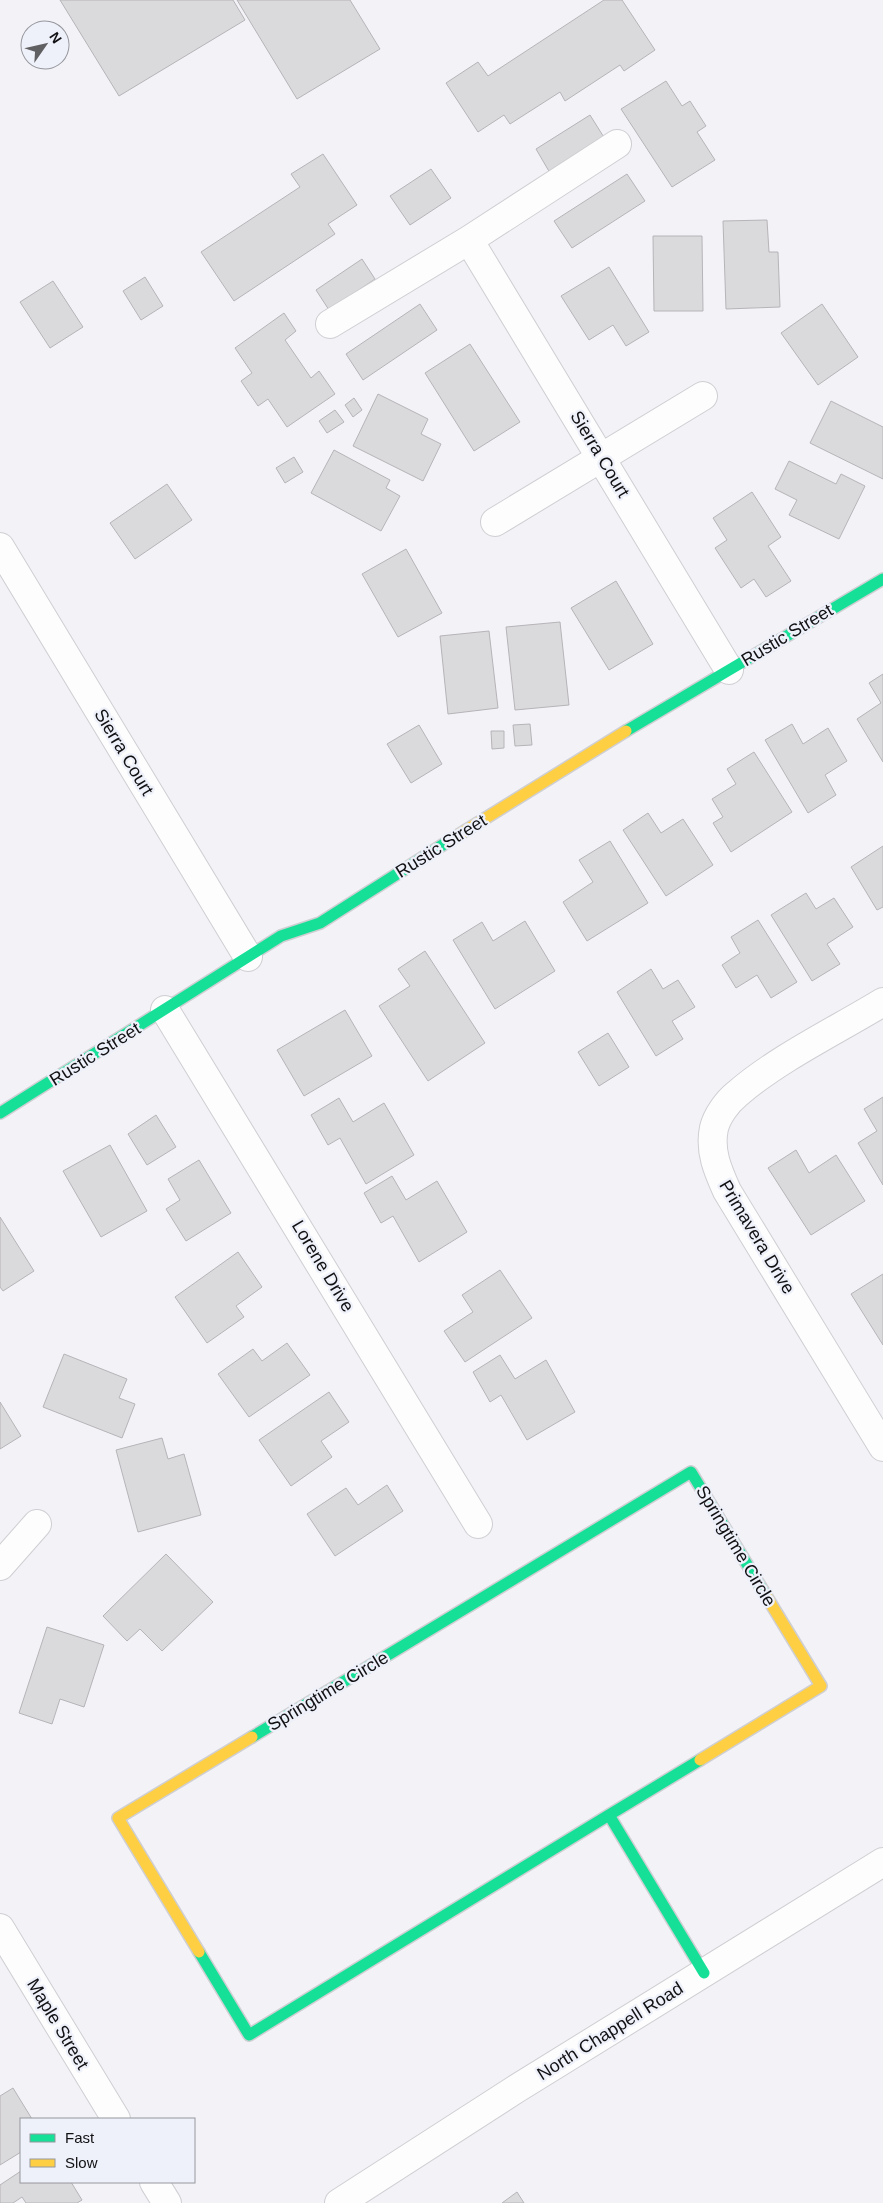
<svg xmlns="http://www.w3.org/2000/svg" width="883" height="2203" viewBox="0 0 883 2203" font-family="Arial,sans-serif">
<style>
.building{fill:#dad9db;stroke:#b7b4b8}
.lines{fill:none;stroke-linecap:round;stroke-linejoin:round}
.street-casing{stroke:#cfcfd3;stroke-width:30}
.fast-casing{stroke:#cfcfd3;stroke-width:14}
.slow-casing{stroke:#cfcfd3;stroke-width:14}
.street{stroke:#fdfdfe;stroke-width:28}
.fast{stroke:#16e098;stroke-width:11}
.slow{stroke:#ffcf43;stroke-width:11}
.labels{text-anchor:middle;stroke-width:4.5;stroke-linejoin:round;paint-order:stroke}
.street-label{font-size:18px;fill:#111114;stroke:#eff1fa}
</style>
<rect width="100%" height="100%" fill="#f2f2f7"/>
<path class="building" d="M60,0H233L245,20L119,96Z
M237,0H350L380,49L297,99Z
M604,0H622L655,50L624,71L620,65L565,101L560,92L510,124L504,115L478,132L446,83L478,62L488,76Z
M666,81L682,106L690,101L706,126L697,132L715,160L672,187L621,109Z
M590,115L605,139L550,173L536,149Z
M323,154L357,205L328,224L335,234L234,301L201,252L300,187L291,174Z
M431,169L451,198L410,225L390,196Z
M627,174L645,201L572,248L554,221Z
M767,220L769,252H778L780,307L726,309L723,221Z
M653,236H702L703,311H654Z
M362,259L375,279L329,310L316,290Z
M609,267L649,332L626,346L613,325L589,340L561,296Z
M145,277L163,306L141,320L123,291Z
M53,281L83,327L50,348L20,302Z
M420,304L437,330L363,380L346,354Z
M822,304L858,357L818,385L781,333Z
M284,313L296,331L285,340L311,378L319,371L335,394L287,427L268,399L258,406L241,381L252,373L235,348Z
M470,344L520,422L474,451L425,373Z
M378,394L428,419L421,434L441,444L423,481L353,446Z
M354,398L362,410L353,417L345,405Z
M831,401L883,427V479L810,443Z
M335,410L344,422L327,433L319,421Z
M334,450L390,480L386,488L400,496L381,531L311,493Z
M294,457L303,472L285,483L276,468Z
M789,461L836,484L841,474L865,486L839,539L789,515L797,500L775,489Z
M167,484L192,520L135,559L110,523Z
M752,492L781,537L768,546L791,581L766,597L754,579L741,588L715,548L727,540L713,518Z
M406,549L442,613L398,637L362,574Z
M616,581L653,644L609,670L571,608Z
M560,622L569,705L515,710L506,627Z
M489,631L498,708L448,714L440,636Z
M883,674V762L857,719L881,703L869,683Z
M530,724L532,745L515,746L513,725Z
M792,724L803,744L828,728L847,761L825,775L836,795L808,813L765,740Z
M419,725L442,764L411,783L387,744Z
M491,731H504V748L492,749Z
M754,752L792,812L731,852L713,823L723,817L712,799L736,784L727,769Z
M648,813L661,833L683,819L713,865L666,896L623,830Z
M610,841L648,903L587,941L563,902L593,882L579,860Z
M883,846V907L877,910L851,867Z
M806,893L816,909L834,898L853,927L827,944L840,964L812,981L771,915Z
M758,920L797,982L771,998L757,975L736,988L722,965L740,953L731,937Z
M525,921L555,971L495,1009L453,940L482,922L493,941Z
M425,951L485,1043L428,1081L379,1006L410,986L398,969Z
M651,969L663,989L678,980L695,1007L672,1021L683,1039L656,1056L617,992Z
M345,1010L372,1056L304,1096L277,1050Z
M608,1033L629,1067L599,1086L578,1052Z
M883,1097V1185L858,1143L877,1131L864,1109Z
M339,1098L353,1122L384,1103L414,1155L366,1184L340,1138L328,1145L311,1115Z
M156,1115L176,1147L147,1165L128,1134Z
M110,1145L147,1211L101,1237L63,1171Z
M796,1150L809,1173L836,1155L865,1201L811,1235L768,1168Z
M199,1160L231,1213L186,1241L166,1209L180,1200L168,1179Z
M392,1176L406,1200L437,1181L467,1232L419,1262L393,1216L381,1223L364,1193Z
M0,1217L34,1271L3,1291L0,1287Z
M238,1252L262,1287L236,1306L244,1317L207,1343L175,1297Z
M500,1270L532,1318L465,1362L444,1331L473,1312L462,1295Z
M883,1274V1345L851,1294Z
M287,1343L310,1375L249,1417L218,1374L253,1349L262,1361Z
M64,1354L127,1379L119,1398L135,1404L122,1438L43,1407Z
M500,1355L515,1379L546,1360L575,1412L527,1440L501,1395L490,1402L473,1372Z
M329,1392L349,1422L321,1441L332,1457L291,1486L259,1440Z
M0,1402L21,1436L0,1449Z
M162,1438L168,1459L184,1454L201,1515L138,1532L116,1450Z
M387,1485L403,1511L335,1556L307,1514L346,1488L358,1505Z
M166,1554L213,1602L162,1651L140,1629L127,1641L103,1616Z
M47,1627L104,1645L84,1707L60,1699L52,1724L19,1713Z
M13,2088L32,2119H21V2152L0,2165V2096Z
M21,2171V2182H71L82,2200L77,2203H26L22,2197L13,2203H0V2185Z
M517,2192L524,2203H502Z"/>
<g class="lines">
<defs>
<path id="street" d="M469,240L729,670
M330,324L469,240L617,144
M495,522L703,396
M0,547L248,957
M883,1002C837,1030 777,1059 737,1094C727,1102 717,1116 714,1128C709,1151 718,1171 727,1191L883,1447
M165,1010L478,1524
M0,1566L37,1524
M0,1928L116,2119
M154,2182L167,2203
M339,2203L516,2089L883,1862"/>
<path id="fast" d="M626,731L883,579
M0,1113L281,936L320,923L452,839
M252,1737L691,1472L765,1594
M700,1760L609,1815L704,1973
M199,1952L249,2035L609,1815"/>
<path id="slow" d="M452,839L626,731
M700,1760L821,1686L765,1594
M199,1952L118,1818L252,1737"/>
</defs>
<use href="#street" class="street-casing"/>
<use href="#fast" class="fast-casing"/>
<use href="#slow" class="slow-casing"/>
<use href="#street" class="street"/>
<use href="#fast" class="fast"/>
<use href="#slow" class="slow"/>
</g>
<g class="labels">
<g class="street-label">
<text transform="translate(600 454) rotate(59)" y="6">Sierra Court</text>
<text transform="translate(787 635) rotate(-31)" y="6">Rustic Street</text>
<text transform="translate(124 752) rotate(59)" y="6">Sierra Court</text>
<text transform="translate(441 846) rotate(-32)" y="6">Rustic Street</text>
<text transform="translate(95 1054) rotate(-32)" y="6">Rustic Street</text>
<text transform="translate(757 1237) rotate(59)" y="6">Primavera Drive</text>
<text transform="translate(323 1266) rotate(59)" y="6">Lorene Drive</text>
<text transform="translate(736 1546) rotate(59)" y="6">Springtime Circle</text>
<text transform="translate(328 1691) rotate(-31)" y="6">Springtime Circle</text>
<text transform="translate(58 2024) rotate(59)" y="6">Maple Street</text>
<text transform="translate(610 2031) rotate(-32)" y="6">North Chappell Road</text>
</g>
</g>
<rect x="20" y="2118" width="175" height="65" fill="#eff1fa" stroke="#96979e"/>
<rect x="30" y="2134" width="25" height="8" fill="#16e098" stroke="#96979e"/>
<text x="65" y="2143" font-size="15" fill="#111114">Fast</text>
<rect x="30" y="2159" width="25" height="8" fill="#ffcf43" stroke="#96979e"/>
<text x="65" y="2168" font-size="15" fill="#111114">Slow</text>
<g transform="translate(45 45) rotate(56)"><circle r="24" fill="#eff1fa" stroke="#96979e"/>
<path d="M0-4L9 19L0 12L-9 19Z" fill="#606063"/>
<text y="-8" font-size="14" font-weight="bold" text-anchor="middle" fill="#111114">N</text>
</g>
</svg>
